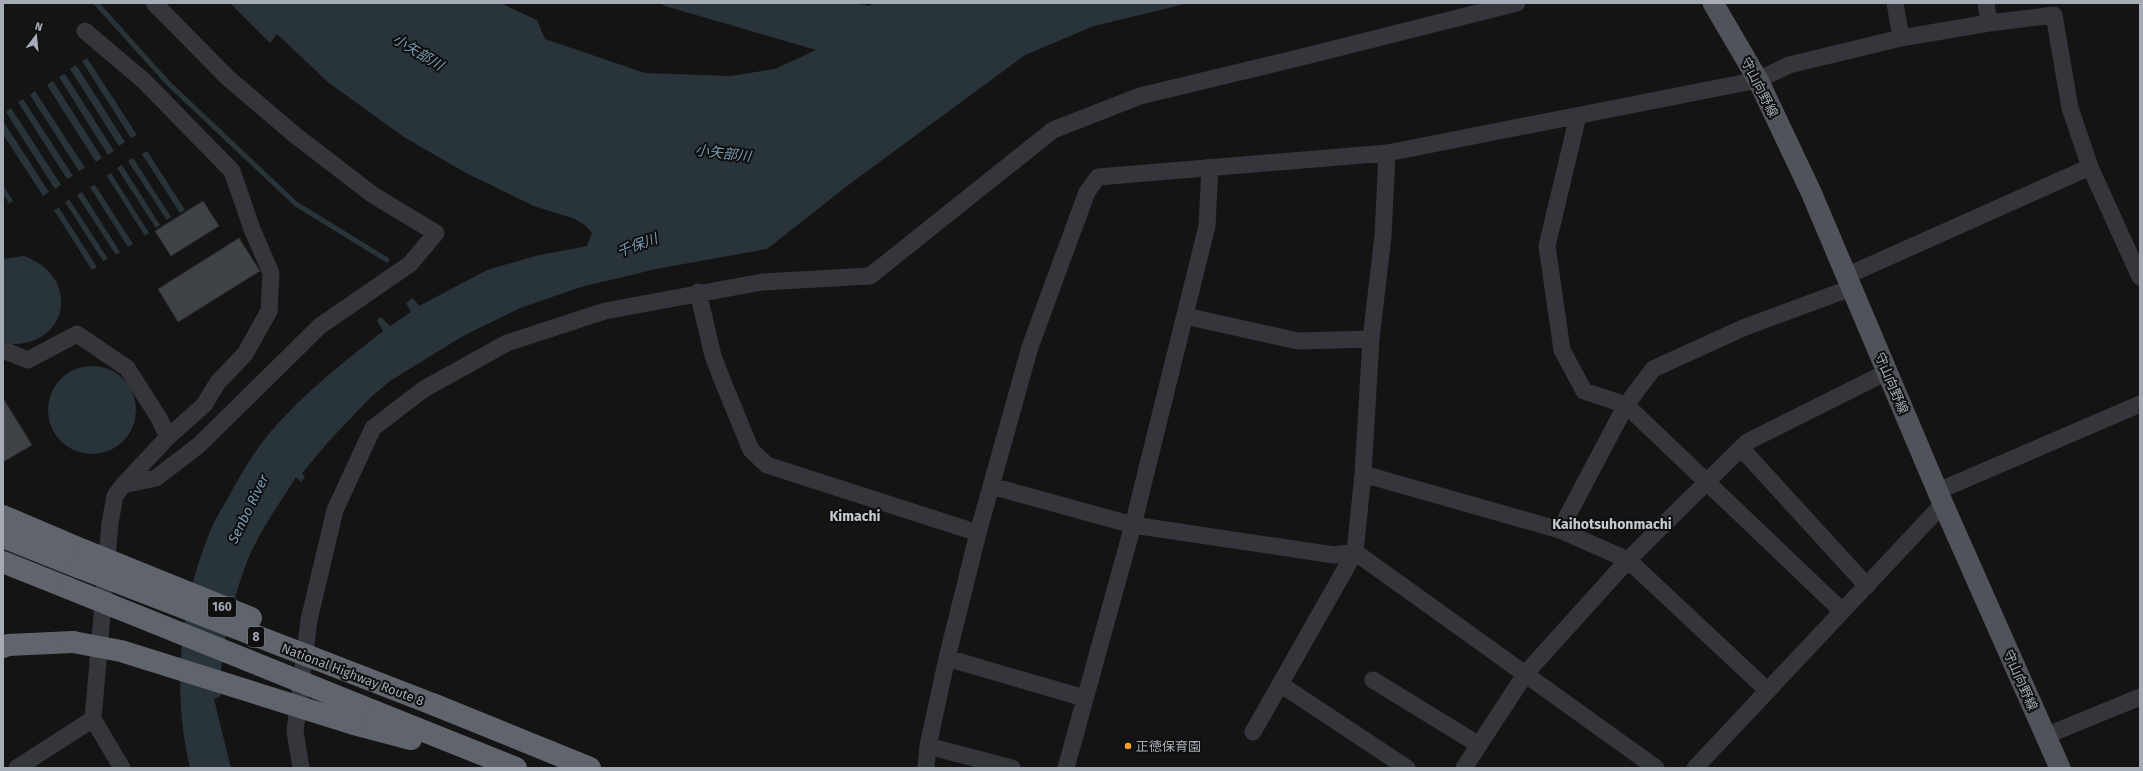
<svg xmlns="http://www.w3.org/2000/svg" width="2143" height="771" viewBox="0 0 2143 771" font-family="'Fira Sans','Noto Sans JP',sans-serif">
<style>
.water{fill:#29343a}
.lines{fill:none;stroke-linecap:round;stroke-linejoin:round}
.stream{stroke:#29343a;stroke-width:5}
.building{fill:#3f4246;stroke:#2d2e32}
.minor{stroke:#34363b;stroke-width:17}
.major{stroke:#50535a;stroke-width:21}
.highway{stroke:#60646c;stroke-width:22}
.highway-bridge{stroke:#60646c;stroke-width:22}
.poi-dot{fill:#faa227;stroke:#0f0f10;stroke-width:1.5}
.labels{text-anchor:middle;stroke-width:4;stroke-linejoin:round;paint-order:stroke}
.shield{fill:#0f0f10;stroke:#787d84;stroke-width:1}
.shield-label{font-size:12px;font-weight:bold;fill:#a5acb6}
.street-label{font-size:13px;fill:#a5acb6;stroke:#0f0f10}
.poi-label{font-size:13px;fill:#a5acb6;stroke:#0f0f10;text-anchor:start}
.water-label{font-size:14px;font-style:italic;fill:#7a9db3;stroke:#0f0f10}
.neighbourhood-label{font-size:14px;font-weight:bold;fill:#c6cad2;stroke:#0f0f10}
</style>
<rect width="100%" height="100%" fill="#141415"/>
<path class="water" d="M230,3H500L537,20L545,39L645,73L730,76L775,69L816,50L665,6L660,3H852L870,6L872,3H1189L1094,26L1025,55L847,186L767,249L656,269L581,287L520,308L463,336L390,381L371,397L329,441L302,473L305,477L301,482L296,477C282,500 265,523 253,548C235,586 218,654 221,696L214,699L231,768H190C172,689 179,611 208,536C213,523 221,510 228,498C244,468 261,440 285,416C315,384 349,358 383,331L377,320L381,317L390,326L411,312L406,303L413,298L419,306L487,270L535,256L587,246L592,233L585,225L575,219L534,206L466,173L404,137L329,83L277,34L270,43Z
M87,58L137,135L131,138L82,61Z
M76,65L125,142L119,146L70,69Z
M65,74L114,151L108,155L59,77Z
M53,81L102,158L96,162L47,85Z
M35,91L85,168L79,171L30,95Z
M23,99L73,176L67,179L18,102Z
M11,108L61,185L55,189L6,112Z
M3,121L49,192L43,196L3,134Z
M147,151L185,210L180,213L142,154Z
M133,158L171,217L167,220L128,161Z
M122,165L160,225L156,228L117,168Z
M111,173L149,233L145,236L107,176Z
M3,185L13,201L9,204L3,193Z
M95,185L133,244L128,247L90,187Z
M82,192L120,252L116,255L77,195Z
M69,199L108,259L103,261L65,202Z
M59,208L97,267L92,270L54,210Z
M24,256C85,278 66,353 3,343V259Z
M48 410a44 44 0 1 1 88 0a44 44 0 1 1-88 0Z"/>
<g class="lines">
<path class="stream" d="M96,3L169,84L296,204L387,260"/>
</g>
<path class="building" d="M203,201L219,226L171,256L155,231Z
M239,238L260,271L178,322L158,289Z
M3,398L32,445L3,462Z"/>
<g class="lines">
<path class="minor" d="M1895,3L1901,38
M1986,3L1989,23
M85,31L144,81L232,171L252,229L271,273L269,311L245,354L218,382L204,405L168,437L123,485L115,496L110,523L93,719L122,768
M1578,116L1547,246L1562,350L1584,391L1626,405L1842,611
M2090,167L2140,277
M698,292L713,356L723,382L751,450L767,465L978,533
M1185,316L1298,341L1371,339
M3,350L28,360L77,334L127,368L159,418L168,437
M1741,448L1867,586
M1363,474L1560,530L1628,560L1768,691
M123,485L156,478L199,445L320,326L410,264L436,233L373,195L295,135L228,78L154,3
M991,486L1133,525L1334,555L1355,552L1656,768
M1938,491L2140,404
M1560,530L1626,405L1653,369L1743,328L1851,288
M947,658L1084,698
M1373,680L1479,745
M1280,684L1407,768
M1253,732L1355,552L1363,474L1371,339L1383,236L1387,153
M2045,736L2140,697
M928,746L1012,768
M17,768L93,719
M301,768L295,731L309,620L335,510L373,428L424,389L507,343L605,311L762,282L870,276L1053,130L1140,96L1298,58L1517,3
M926,768L928,746L947,658L978,533L1030,347L1087,192L1098,177L1387,153L1758,80L1789,65L1901,38L1989,23L2054,15L2070,108L2090,167L1846,276
M1066,768L1133,525L1207,226L1210,167
M1464,768L1526,673L1628,560L1747,442L1887,372
M1695,768L1943,504"/>
<path class="major" d="M1713,3L1758,80L1811,192L1943,504L2060,768"/>
<path class="highway" d="M3,516L83,550
M3,537L78,567
M3,562L68,588
M3,647L8,645L73,642
M435,705L590,768
M361,706L516,768
M354,724L411,739"/>
<path class="highway-bridge" d="M83,550L251,618
M78,567L435,705
M68,588L361,706
M73,642L121,651L354,724"/>
</g>
<circle class="poi-dot" cx="1128" cy="746" r="4"/>
<g class="labels">
<g class="shield">
<rect x="208" y="597" width="28" height="20" rx="3"/>
<rect x="248" y="627" width="16" height="20" rx="3"/>
</g>
<g class="shield-label">
<text x="222" y="611">160</text>
<text x="256" y="641">8</text>
</g>
<g class="street-label">
<text transform="translate(1760 87) rotate(63)" y="5">守山向野線</text>
<text transform="translate(1892 383) rotate(67)" y="5">守山向野線</text>
<text transform="translate(353 674) rotate(21)" y="5">National Highway Route 8</text>
<text transform="translate(2021 680) rotate(66)" y="5">守山向野線</text>
</g>
<g class="poi-label">
<text x="1136" y="751">正徳保育園</text>
</g>
<g class="water-label">
<text transform="translate(418 52) rotate(31)" y="5">小矢部川</text>
<text transform="translate(723 153) rotate(7)" y="5">小矢部川</text>
<text transform="translate(637 245) rotate(-20)" y="5">千保川</text>
<text transform="translate(248 509) rotate(-64)" y="5">Senbo River</text>
</g>
<g class="neighbourhood-label">
<text x="855" y="521">Kimachi</text>
<text x="1612" y="529">Kaihotsuhonmachi</text>
</g>
</g>
<rect width="2143" height="771" fill="none" stroke="#a5acb6" stroke-width="8"/>
<g transform="translate(36 36) rotate(16)" stroke="#0f0f10" stroke-width="3" paint-order="stroke">
<path d="M0-3L7 15L0 10L-7 15Z" fill="#a5acb6"/>
<text y="-6" font-size="11" font-weight="bold" text-anchor="middle" fill="#a5acb6">N</text>
</g>
</svg>
